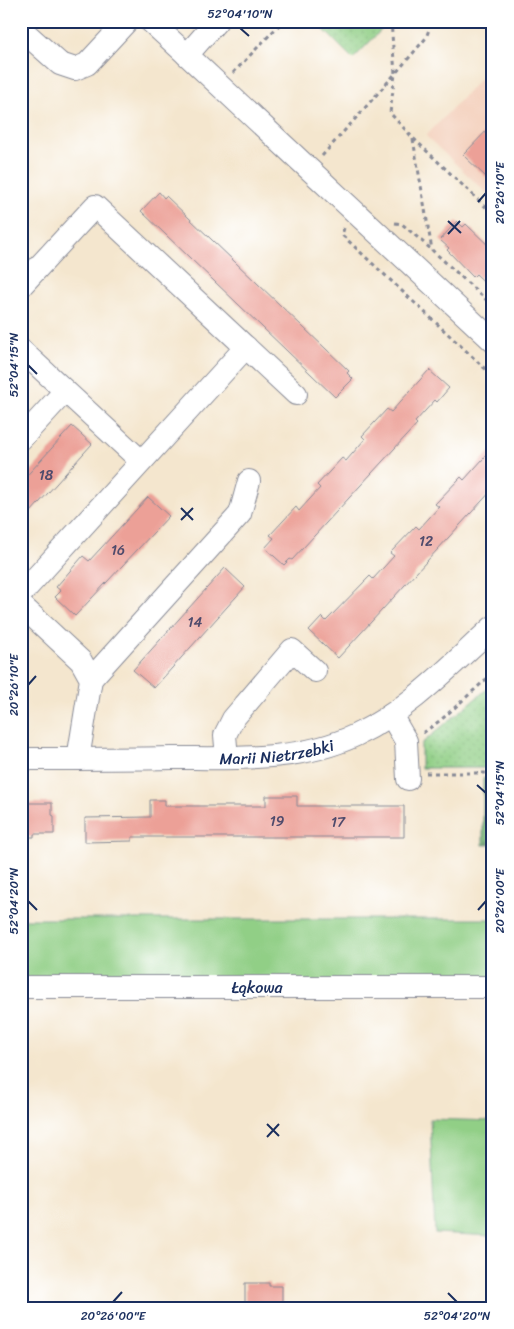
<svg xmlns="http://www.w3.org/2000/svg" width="514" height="1329" viewBox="0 0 514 1329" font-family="Sriracha,sans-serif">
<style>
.built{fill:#f4d3c0}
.grass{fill:#91cf86;stroke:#567f72}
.forest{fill:url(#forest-firs);stroke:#487068}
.park{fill:url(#park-dots);stroke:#567f72}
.building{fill:#eca097}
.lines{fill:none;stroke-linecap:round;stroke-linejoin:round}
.minor-casing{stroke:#888a96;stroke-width:24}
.path{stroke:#888a96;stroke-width:3;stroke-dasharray:4 4;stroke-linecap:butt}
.minor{stroke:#fff;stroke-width:22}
.ticks{fill:none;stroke:#1b2f5e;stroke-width:2}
.labels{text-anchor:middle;stroke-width:4;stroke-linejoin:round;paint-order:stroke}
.number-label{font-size:14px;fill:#4f4b6c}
.street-label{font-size:16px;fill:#1b2f5e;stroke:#fff}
.neatline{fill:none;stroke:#1b2f5e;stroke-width:2}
.ticks-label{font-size:12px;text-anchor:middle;fill:#1b2f5e}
</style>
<defs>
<pattern id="forest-firs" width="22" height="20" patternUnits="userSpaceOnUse" patternTransform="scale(1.25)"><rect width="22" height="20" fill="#74b273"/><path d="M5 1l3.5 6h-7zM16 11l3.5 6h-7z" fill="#5e9162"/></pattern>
<pattern id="park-dots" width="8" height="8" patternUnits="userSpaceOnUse" patternTransform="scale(1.25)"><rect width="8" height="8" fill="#91cf86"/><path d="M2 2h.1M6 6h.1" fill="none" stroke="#7cb276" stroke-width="1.8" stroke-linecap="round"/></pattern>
</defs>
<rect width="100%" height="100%" fill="#fff"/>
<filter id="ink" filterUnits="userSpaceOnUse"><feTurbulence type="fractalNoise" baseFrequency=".02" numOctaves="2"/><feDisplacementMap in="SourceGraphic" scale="10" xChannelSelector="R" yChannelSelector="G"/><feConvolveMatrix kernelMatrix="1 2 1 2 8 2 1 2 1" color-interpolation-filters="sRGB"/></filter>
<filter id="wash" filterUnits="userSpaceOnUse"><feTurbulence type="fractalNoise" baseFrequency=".0096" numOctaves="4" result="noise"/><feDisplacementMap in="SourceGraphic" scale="20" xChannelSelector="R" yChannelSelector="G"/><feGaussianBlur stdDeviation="1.12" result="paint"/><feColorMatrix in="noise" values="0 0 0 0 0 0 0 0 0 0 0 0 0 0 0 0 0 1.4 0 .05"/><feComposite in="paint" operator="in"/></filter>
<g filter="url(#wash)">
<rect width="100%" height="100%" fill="#f4e6ce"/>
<path class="built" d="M493,65V199L426,136Z"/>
<path class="grass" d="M21,919H493V981L21,984Z
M430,1119L493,1121V1236L435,1233Z"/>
<path class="forest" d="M483,778H493V845H483Z"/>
<path class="park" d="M323,21H380L385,26L353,59L319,25Z
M493,684V768H421V744Z"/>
<g id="blocks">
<path class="building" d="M493,124V170L486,177L463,155Z
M159,192L164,198L166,196L349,371L347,373L353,379L335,397L141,211Z
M457,221L463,227L466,224L493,250V290L476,274L473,277L447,250L449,248L440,240Z
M429,370L449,388L437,402L435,400L415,422L417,424L292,560L290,559L284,565L265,548L274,538L270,535L296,507L299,511L320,488L317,485L342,458L346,461L365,439L362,436L387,409L391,412Z
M72,426L92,444L21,523V482Z
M493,448V489L338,658L309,631L322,617L326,621L370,576L373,579L394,556L390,553L416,526L419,529L439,507L435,504L461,477L464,480Z
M148,497L169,516L75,616L55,597L61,591L56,587L83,556L89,561Z
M225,568L245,587L154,688L133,670Z
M266,796H297V806H404V837H132V841L85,842V818L150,817V800H165V806H266Z
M23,803H52V815L54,816V834H34V837H21Z
M245,1283H269V1286H282V1308H245Z"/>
</g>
</g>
<g filter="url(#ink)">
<use href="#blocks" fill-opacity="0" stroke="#888a96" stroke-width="1"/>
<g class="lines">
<defs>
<g id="minor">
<path d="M150,21L187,55"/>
<path d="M217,21L187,55L493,341"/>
<path d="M21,29L60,64L75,69L87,64L127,21"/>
<path d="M21,286L95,206L296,394"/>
<path d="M21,350L141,461"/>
<path d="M21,439L65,391"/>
<path d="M21,594L246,347"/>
<path d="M21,605L81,661L91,679L78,759"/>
<path d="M91,679L240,514L249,481"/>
<path d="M391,715L406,741L408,779"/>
<path d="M227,758L225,735L233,719L292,650L315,671"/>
<path id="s1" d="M21,759C72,759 123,759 173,758C235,758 299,762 356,735C409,710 450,666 493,627"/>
<path id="s2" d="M21,987H493"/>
</g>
</defs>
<use href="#minor" class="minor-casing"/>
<path class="path" d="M391,21L395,74L426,38L432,21
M233,73L283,21
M413,139L432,250L493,306
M322,156L395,74L390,113L413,138L493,214
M485,206L493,200
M395,223L402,224L432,250
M344,228L342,235L493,376
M423,733L442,719L493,673
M426,773H493"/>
<use href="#minor" class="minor"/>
</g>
</g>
<path class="ticks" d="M240,28L249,36M478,202L486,193M448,221L461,233M448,234L460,221M28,365L37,374M181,508L193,520M181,520L193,508M28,685L36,676M477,785L486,793M28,901L37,910M478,910L486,901M267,1124L279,1136M267,1137L279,1124M448,1293L457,1302M113,1302L122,1292"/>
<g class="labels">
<g class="number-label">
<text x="46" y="480">18</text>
<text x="426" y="546">12</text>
<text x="118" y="555">16</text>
<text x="195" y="627">14</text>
<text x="277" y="826">19</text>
<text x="338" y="827">17</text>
</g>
<g class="street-label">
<text dy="6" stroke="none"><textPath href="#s1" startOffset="256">Marii Nietrzebki</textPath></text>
<text dy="6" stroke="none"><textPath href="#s2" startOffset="236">Łąkowa</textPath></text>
</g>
</g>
<rect width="514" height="1329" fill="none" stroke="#fff" stroke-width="55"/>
<rect x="28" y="28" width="458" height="1274" class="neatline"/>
<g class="ticks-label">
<text x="240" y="18">52°04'10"N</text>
<text transform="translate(500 193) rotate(-90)" y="4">20°26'10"E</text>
<text transform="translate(14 365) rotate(-90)" y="4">52°04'15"N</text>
<text transform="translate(14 685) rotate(-90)" y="4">20°26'10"E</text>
<text transform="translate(500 793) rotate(-90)" y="4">52°04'15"N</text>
<text transform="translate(14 901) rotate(-90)" y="4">52°04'20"N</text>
<text transform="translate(500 901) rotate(-90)" y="4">20°26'00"E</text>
<text x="113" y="1320">20°26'00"E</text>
<text x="457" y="1320">52°04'20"N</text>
</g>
</svg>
